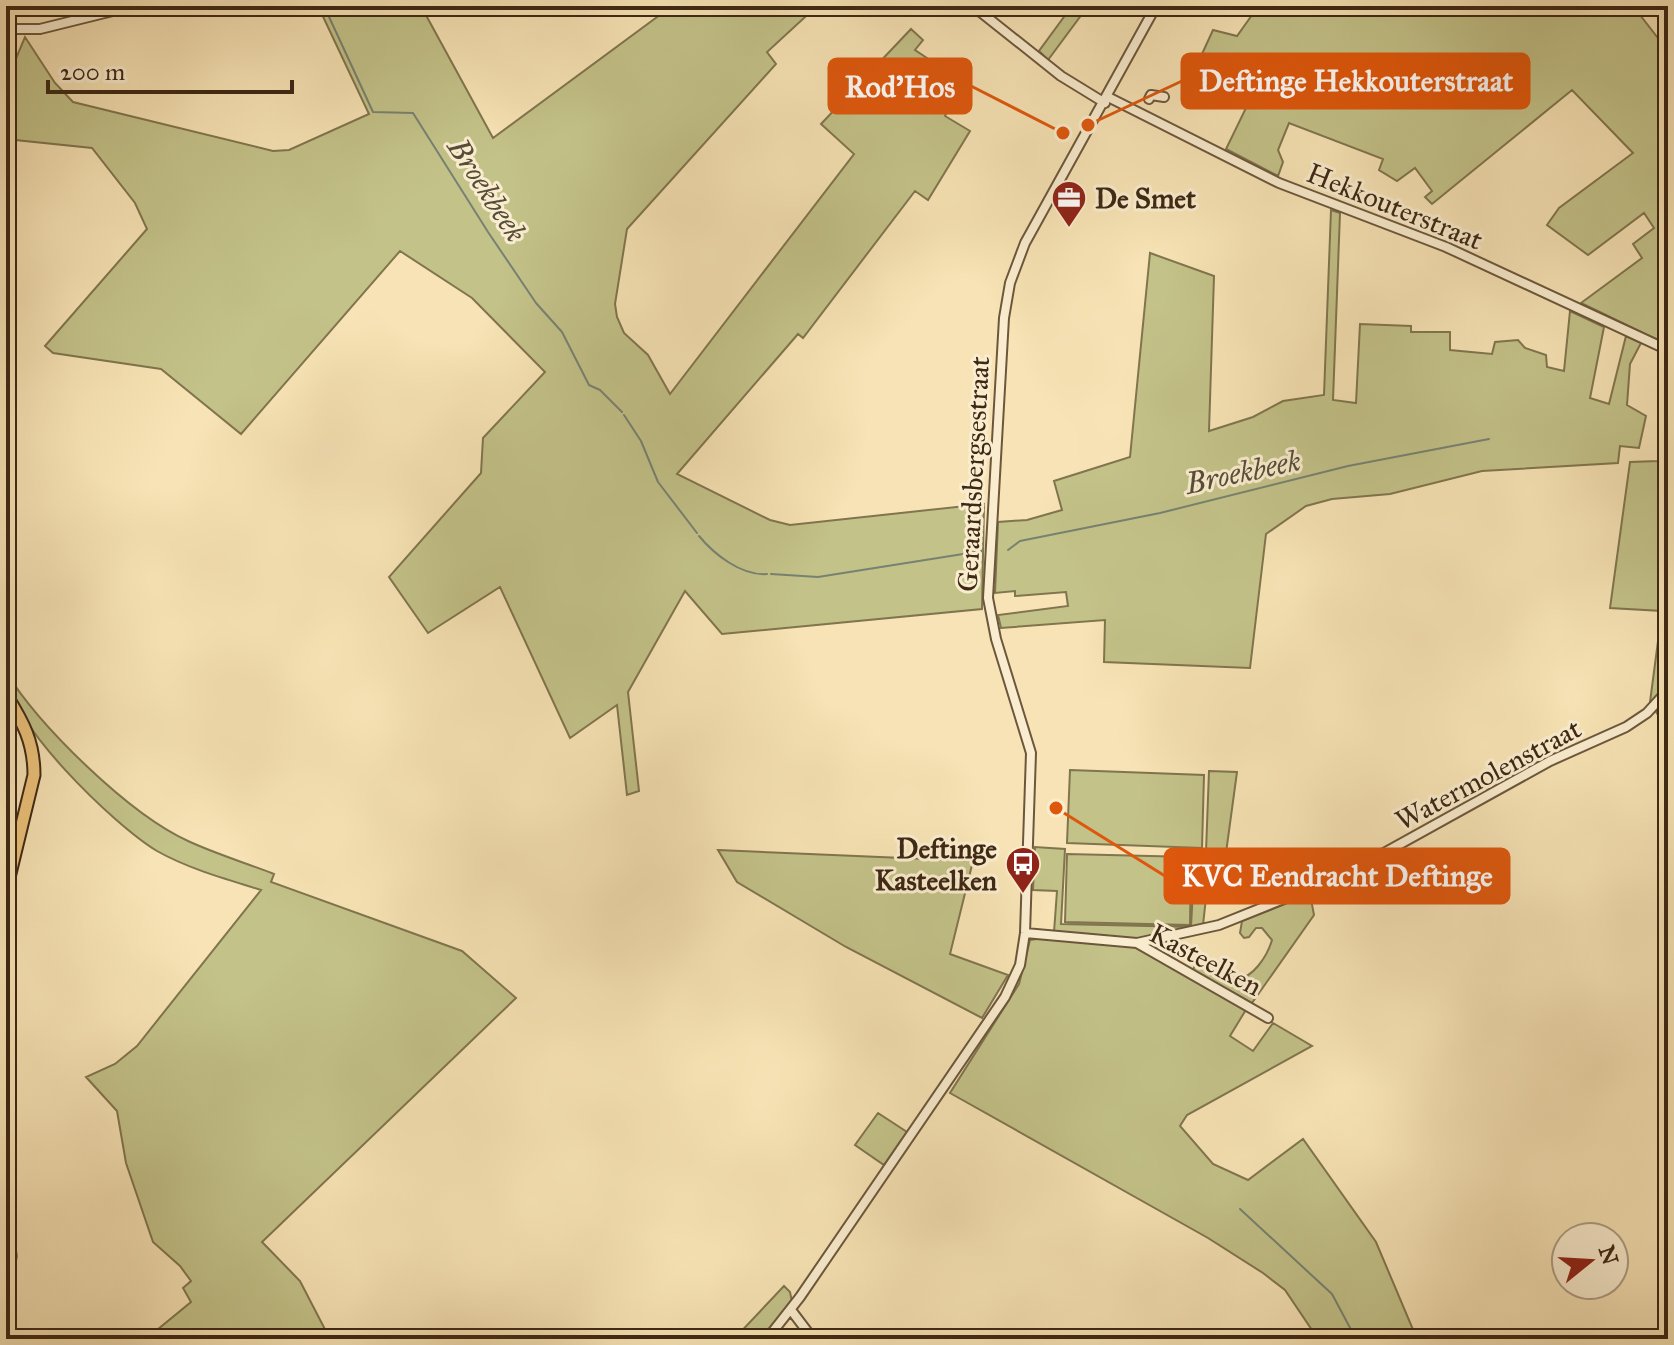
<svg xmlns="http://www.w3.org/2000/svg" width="1674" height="1345" viewBox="0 0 1674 1345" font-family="'IM FELL Great Primer',serif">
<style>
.green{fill:#c3c289;stroke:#80754e;stroke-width:2}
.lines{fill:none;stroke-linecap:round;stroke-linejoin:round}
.stream{stroke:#778272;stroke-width:2}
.minor-casing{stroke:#6c573c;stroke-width:12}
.major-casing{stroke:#3d2814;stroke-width:15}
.minor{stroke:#faedcf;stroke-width:8}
.major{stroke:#ecc27a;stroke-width:11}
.labels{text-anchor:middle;stroke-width:6;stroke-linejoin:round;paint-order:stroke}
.poi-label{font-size:28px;font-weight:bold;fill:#3d2814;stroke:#faedcf;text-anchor:start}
.street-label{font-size:28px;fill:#3d2814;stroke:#faedcf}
.water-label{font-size:30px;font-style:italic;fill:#554e3b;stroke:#faedcf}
.leader{fill:none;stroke:#df570c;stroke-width:3}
.callout-dot{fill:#df570c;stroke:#faedcf;stroke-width:3}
.callout{fill:#df570c;stroke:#df570c;stroke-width:3}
.callout-label{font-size:30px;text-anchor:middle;font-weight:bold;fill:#fff}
</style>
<rect width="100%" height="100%" fill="#f7e3b5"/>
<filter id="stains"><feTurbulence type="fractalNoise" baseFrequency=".0025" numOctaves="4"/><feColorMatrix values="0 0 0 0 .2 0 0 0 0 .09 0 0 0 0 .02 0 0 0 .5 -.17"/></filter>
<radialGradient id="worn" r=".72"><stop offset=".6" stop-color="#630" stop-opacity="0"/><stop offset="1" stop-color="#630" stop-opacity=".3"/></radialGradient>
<path class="green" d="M318,6H421L493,138L672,6H817L767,52L776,64L627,229L615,304L617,317L624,333L648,355L670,394L854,154L821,124L911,29L923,40L915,50L948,72L935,94L951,105L945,116L970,131L928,200L915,191L803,338L798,334L677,474L770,520L790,525L984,504L982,609L722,634L685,591L628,692L639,791L627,795L617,705L570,738L500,587L428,633L389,577L481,473L483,438L545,372L472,298L400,251L241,434L161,369L53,353L45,346L147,229L135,203L92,148L6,139V82L25,37L55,83L73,102L273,151L289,150L369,114Z
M1072,6H1088L1048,60L1039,51Z
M1242,6H1633L1668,51V345L1581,303L1642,258L1633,244L1654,228L1644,213L1588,255L1547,225L1559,208L1633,153L1572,90L1432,204L1425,197L1432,191L1415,168L1397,181L1379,170L1383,159L1289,123L1278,150L1283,162L1278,176L1226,149L1246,108L1190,80L1213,30L1237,36L1252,15Z
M1331,210L1340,213L1333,400L1356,403L1360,324L1411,326V332H1450V350L1492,354L1495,342L1518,340L1525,348L1546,355L1547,367L1564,371L1570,311L1604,327L1590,398L1609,404L1626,336L1641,343L1630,364L1627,405L1646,416L1639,448L1620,446L1618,463L1482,471L1390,494L1332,499L1306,506L1266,534L1250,668L1104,662L1105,620L1001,628L998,615L1068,606L1066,592L1015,596V591L995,593L998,522L1027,520L1062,510L1054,481L1130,457L1150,253L1214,276L1209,431L1253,417L1283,401L1324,395Z
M1663,439L1668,440V730L1656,712L1660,708L1650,702L1662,611L1610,608L1630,462L1658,461Z
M6,672C40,727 129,814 188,841C216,854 246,863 274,874L271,882L462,951L516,998L262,1242L300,1281L330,1339H146L191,1302L183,1288L191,1281L180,1266L153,1242L126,1163L117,1111L86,1077L115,1064L137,1046L261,890C226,879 189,869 157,851C114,825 6,721 6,672Z
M1070,770L1204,775L1202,848L1067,843Z
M1209,771L1237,772L1226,853H1211L1203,925L1136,939L1054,932L1057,891L1033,890L1035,847L1065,849L1061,924L1191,927L1195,852H1206Z
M718,850L973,861L950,954L1008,975L982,1018L846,947L737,882Z
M1067,854L1191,857L1190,925L1065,922Z
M1310,894L1314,915L1252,1003L1193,970L1200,954C1211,960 1220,975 1234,978C1252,982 1268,954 1272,940L1262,928H1256L1249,937L1244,938L1240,933L1242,921Z
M1043,938L1137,947L1247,1008L1230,1036L1253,1051L1273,1023L1312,1046L1187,1115L1180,1126L1213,1164L1248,1180L1303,1139L1376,1242L1417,1339H1318L1285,1290L1263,1273L1208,1238L950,1093L1019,984L1030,940Z
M878,1113L907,1132L884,1165L855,1145Z
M784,1286L790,1292L792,1302L762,1339H734Z"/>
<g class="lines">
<path class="stream" d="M324,6L373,112L413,113L488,232L536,303L562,332L589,385L600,390L622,412
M624,415L641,441L658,482L697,533
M699,536C714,554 741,576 767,574
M1008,550L1020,541L1160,513L1348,466L1489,439
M771,574L818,577L982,551
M1240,1209L1332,1294L1356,1339"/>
<defs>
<path id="minor" d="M973,6L1061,76L1105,103
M6,29H40L133,6
M1108,97L1279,183L1446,247L1668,350
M1149,99L1151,95L1164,97
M1025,933L1137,943L1268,1018
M1137,943L1219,925L1346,874L1550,761L1626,727L1647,713L1668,690
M791,1310L813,1339
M767,1339L800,1297L1005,997L1020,965L1025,933L1031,753L996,639L988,598L1004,318L1010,283L1025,243L1156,6"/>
<path id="major" d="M6,695C23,722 34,742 34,775L6,890
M6,1214L10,1256L6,1290"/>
</defs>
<use href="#minor" class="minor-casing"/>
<use href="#major" class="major-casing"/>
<use href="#minor" class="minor"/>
<use href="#major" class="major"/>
</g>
<defs>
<symbol id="office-pin" viewBox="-11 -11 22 30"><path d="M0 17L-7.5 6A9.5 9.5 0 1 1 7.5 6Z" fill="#8f2418" stroke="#faedcf"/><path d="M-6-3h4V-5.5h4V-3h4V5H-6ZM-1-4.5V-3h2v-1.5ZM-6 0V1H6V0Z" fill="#fff"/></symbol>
<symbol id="bus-pin" viewBox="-11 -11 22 30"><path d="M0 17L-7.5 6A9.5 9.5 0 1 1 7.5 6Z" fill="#8f2418" stroke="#faedcf"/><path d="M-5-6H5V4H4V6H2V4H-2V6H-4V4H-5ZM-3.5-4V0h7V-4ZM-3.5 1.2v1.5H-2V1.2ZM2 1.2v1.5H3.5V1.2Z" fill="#fff"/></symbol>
</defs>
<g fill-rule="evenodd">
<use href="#office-pin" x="1049" y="178" width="40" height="54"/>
<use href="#bus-pin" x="1003" y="844" width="40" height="54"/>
</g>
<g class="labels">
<g class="poi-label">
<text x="1095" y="208">De Smet</text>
<text x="997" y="858" text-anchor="end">Deftinge<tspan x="997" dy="32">Kasteelken</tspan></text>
</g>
<g class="street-label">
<text transform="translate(1395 206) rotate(22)" y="10">Hekkouterstraat</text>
<text transform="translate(973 474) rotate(-87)" y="10">Geraardsbergsestraat</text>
<text transform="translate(1488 774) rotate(-28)" y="10">Watermolenstraat</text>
<text transform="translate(1206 959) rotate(28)" y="10">Kasteelken</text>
</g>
<g class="water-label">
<text transform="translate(487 190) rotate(57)" y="10">Broekbeek</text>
<text transform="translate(1243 472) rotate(-12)" y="10">Broekbeek</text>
</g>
</g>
<path class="leader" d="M1088 125L1182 81M1063 133L971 86M1056 808L1165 876"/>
<g class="callout-dot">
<circle cx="1088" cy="125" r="8"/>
<circle cx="1063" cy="133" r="8"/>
<circle cx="1056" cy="808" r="8"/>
</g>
<g class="callout">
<rect x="1182" y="54" width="347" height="54" rx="8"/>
<rect x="829" y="59" width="142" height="54" rx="8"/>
<rect x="1165" y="849" width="344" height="54" rx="8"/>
</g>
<g class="callout-label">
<text x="1356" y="91">Deftinge Hekkouterstraat</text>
<text x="900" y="97">Rod'Hos</text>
<text x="1337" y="886">KVC Eendracht Deftinge</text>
</g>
<rect width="1674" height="1345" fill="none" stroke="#f7e3b5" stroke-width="32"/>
<rect x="8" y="8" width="1658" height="1329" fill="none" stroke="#3d2814" stroke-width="4"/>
<rect x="16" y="16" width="1642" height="1313" fill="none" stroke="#3d2814" stroke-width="2"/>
<g transform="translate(1590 1261) rotate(72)"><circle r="38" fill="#faedcf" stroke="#ae9e84" stroke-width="2"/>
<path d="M0-6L14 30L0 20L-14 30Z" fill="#8f2418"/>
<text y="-12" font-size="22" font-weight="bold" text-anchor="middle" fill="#3d2814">N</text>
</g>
<path d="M48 80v12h244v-12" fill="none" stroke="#3d2814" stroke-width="4"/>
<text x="60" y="80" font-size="24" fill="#3d2814" stroke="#faedcf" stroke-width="6" paint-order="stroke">200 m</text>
<rect width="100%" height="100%" filter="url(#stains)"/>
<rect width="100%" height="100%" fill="url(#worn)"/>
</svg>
